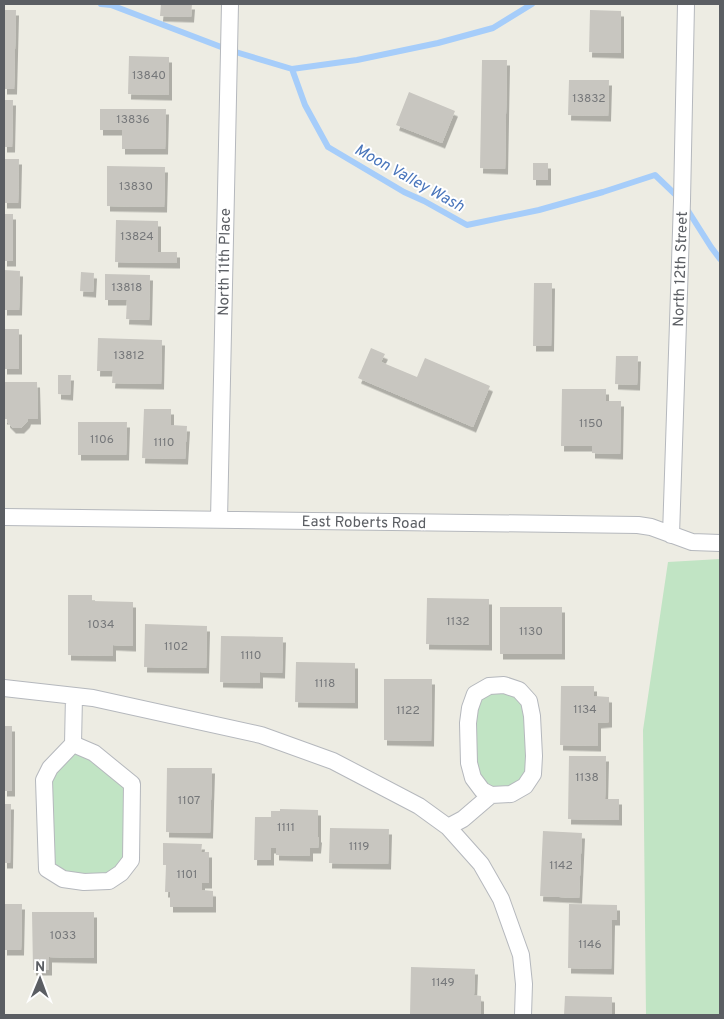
<svg xmlns="http://www.w3.org/2000/svg" width="724" height="1019" viewBox="0 0 724 1019" font-family="Overpass,sans-serif">
<style>
.green{fill:#c1e4c4}
.lines{fill:none;stroke-linecap:round;stroke-linejoin:round}
.stream{stroke:#a6cdfa;stroke-width:6}
.building{fill:#c8c6c0;filter:url(#shadow)}
.street-casing{stroke:#b5b8bd;stroke-width:18}
.street{stroke:#fff;stroke-width:16}
.labels{text-anchor:middle;stroke-width:4;stroke-linejoin:round;paint-order:stroke}
.number-label{font-size:12px;fill:#76787a}
.street-label{font-size:15px;fill:#5b5e63;stroke:#fff}
.water-label{font-size:16px;font-style:italic;fill:#4a76bc;stroke:#fff}
</style>
<defs>
<filter id="shadow"><feDropShadow dx="3" dy="5.5" stdDeviation="0" flood-color="#0004"/></filter>
</defs>
<rect width="100%" height="100%" fill="#edece3"/>
<path class="green" d="M720,559V1015H646L643,730L668,562Z
M489,686L529,701L525,786L482,790L468,723Z
M73,744L132,784L131,860L109,881L47,869L50,768Z"/>
<g class="lines">
<path class="stream" d="M101,4L111,5L229,50L292,69L305,105L328,147L404,192L424,201L467,225L539,210L603,192L655,175L679,198
M292,69L357,60L438,43L493,28L532,4
M685,206L711,247L720,259"/>
</g>
<path class="building" d="M161,4H192L191,17L160,16Z
M4,10H16L14,89H4Z
M590,10L621,11V53L589,52Z
M129,56L169,57V95L128,94Z
M482,60H507L505,169L480,168Z
M569,80H609L608,116L568,115Z
M409,92L455,111L442,143L396,125Z
M4,100H13L12,147H4Z
M100,109H166L165,149H122V130H100Z
M4,159H19L18,203H4Z
M533,163H548V180H533Z
M107,166L165,167L164,207L107,206Z
M4,214H13V261H4Z
M116,220L158,221V252H177V263L115,262Z
M4,270L20,271L19,310H4Z
M81,272L94,273L93,292L80,291Z
M105,274L150,275L149,320L126,319L127,300H105Z
M534,283H552L551,346H533Z
M4,329H19V369H4Z
M98,338L162,340L161,384L112,383L113,371H97Z
M371,348L385,354L381,362L417,377L425,358L490,386L473,427L358,378Z
M616,356H638L637,385L615,384Z
M58,375H71L70,395L58,394Z
M4,382H37L38,419H28L27,422L21,428H13L7,422V419H4Z
M562,389H606V401H621L620,454L592,453V446H561Z
M144,409H171V425L187,426L185,459L142,458Z
M78,422H127L126,455H78Z
M68,595H92V601L133,602V646L113,645V656L68,655Z
M427,598L489,599V645L426,644Z
M500,607H562V654H500Z
M145,624L207,626L206,668L144,667Z
M221,636L283,637L282,673L260,672V683L220,682Z
M296,662L355,663V703L295,702Z
M384,679H432L431,741L384,740Z
M561,686H594V696L609,697V722L598,723V746L560,745Z
M4,726H12V791H4Z
M569,756H606L605,799H619V820L568,819Z
M167,768H212L210,833L166,832Z
M4,804H11L10,863H4Z
M280,809L318,810V837H319L318,848H310V856L276,855V848H271V860H254L255,817H271V811H280Z
M330,828L389,829L388,864L329,863Z
M543,831L582,833L579,898L540,896Z
M163,843L202,844L201,852H209V883H202V890L213,891V907H170V892H165L166,865H163Z
M4,904H22L21,950H4Z
M569,904L617,905V920H612L611,969L568,968Z
M32,912H94V958L49,957V970H33Z
M411,967L475,969L474,995L481,996V1015H410Z
M565,996L612,997V1015H564Z"/>
<g class="lines">
<defs>
<path id="street" d="M4,517L638,525L651,527L692,542L720,543
M219,520L230,4
M671,535L682,201L686,4
M504,685L519,690L529,701L532,716L534,756L533,774L525,786L511,794L491,795L482,790L473,778L469,763L468,723L470,708L475,694L489,686Z
M4,688L93,698L261,735L333,761L419,806L448,827L481,864L501,899L521,955L524,984L523,1015
M73,744L94,753L132,784L131,860L121,873L109,881L84,882L63,879L47,869L44,780L50,768L73,744L74,696
M448,827L463,819L491,795"/>
</defs>
<use href="#street" class="street-casing"/>
<use href="#street" class="street"/>
</g>
<g class="labels">
<g class="number-label">
<text x="149" y="79">13840</text>
<text x="589" y="102">13832</text>
<text x="133" y="123">13836</text>
<text x="136" y="190">13830</text>
<text x="137" y="240">13824</text>
<text x="127" y="291">13818</text>
<text x="129" y="359">13812</text>
<text x="591" y="427">1150</text>
<text x="102" y="443">1106</text>
<text x="164" y="446">1110</text>
<text x="458" y="625">1132</text>
<text x="101" y="628">1034</text>
<text x="531" y="635">1130</text>
<text x="176" y="650">1102</text>
<text x="251" y="659">1110</text>
<text x="325" y="687">1118</text>
<text x="585" y="713">1134</text>
<text x="408" y="714">1122</text>
<text x="587" y="781">1138</text>
<text x="189" y="804">1107</text>
<text x="286" y="831">1111</text>
<text x="359" y="850">1119</text>
<text x="561" y="869">1142</text>
<text x="187" y="878">1101</text>
<text x="63" y="939">1033</text>
<text x="590" y="948">1146</text>
<text x="443" y="986">1149</text>
</g>
<g class="street-label">
<text transform="translate(224 262) rotate(-89)" y="5">North 11th Place</text>
<text transform="translate(680 269) rotate(-88)" y="5">North 12th Street</text>
<text transform="translate(364 522) rotate(1)" y="5">East Roberts Road</text>
</g>
<g class="water-label">
<text transform="translate(410 177) rotate(29)" y="6">Moon Valley Wash</text>
</g>
</g>
<rect width="724" height="1019" fill="none" stroke="#5b5e63" stroke-width="10"/>
<g transform="translate(40 979) rotate(1)" stroke="#ffffff" stroke-width="4" paint-order="stroke">
<path d="M0-4L9 19L0 12L-9 19Z" fill="#5b5e63"/>
<text y="-8" font-size="14" font-weight="bold" text-anchor="middle" fill="#5b5e63">N</text>
</g>
</svg>
